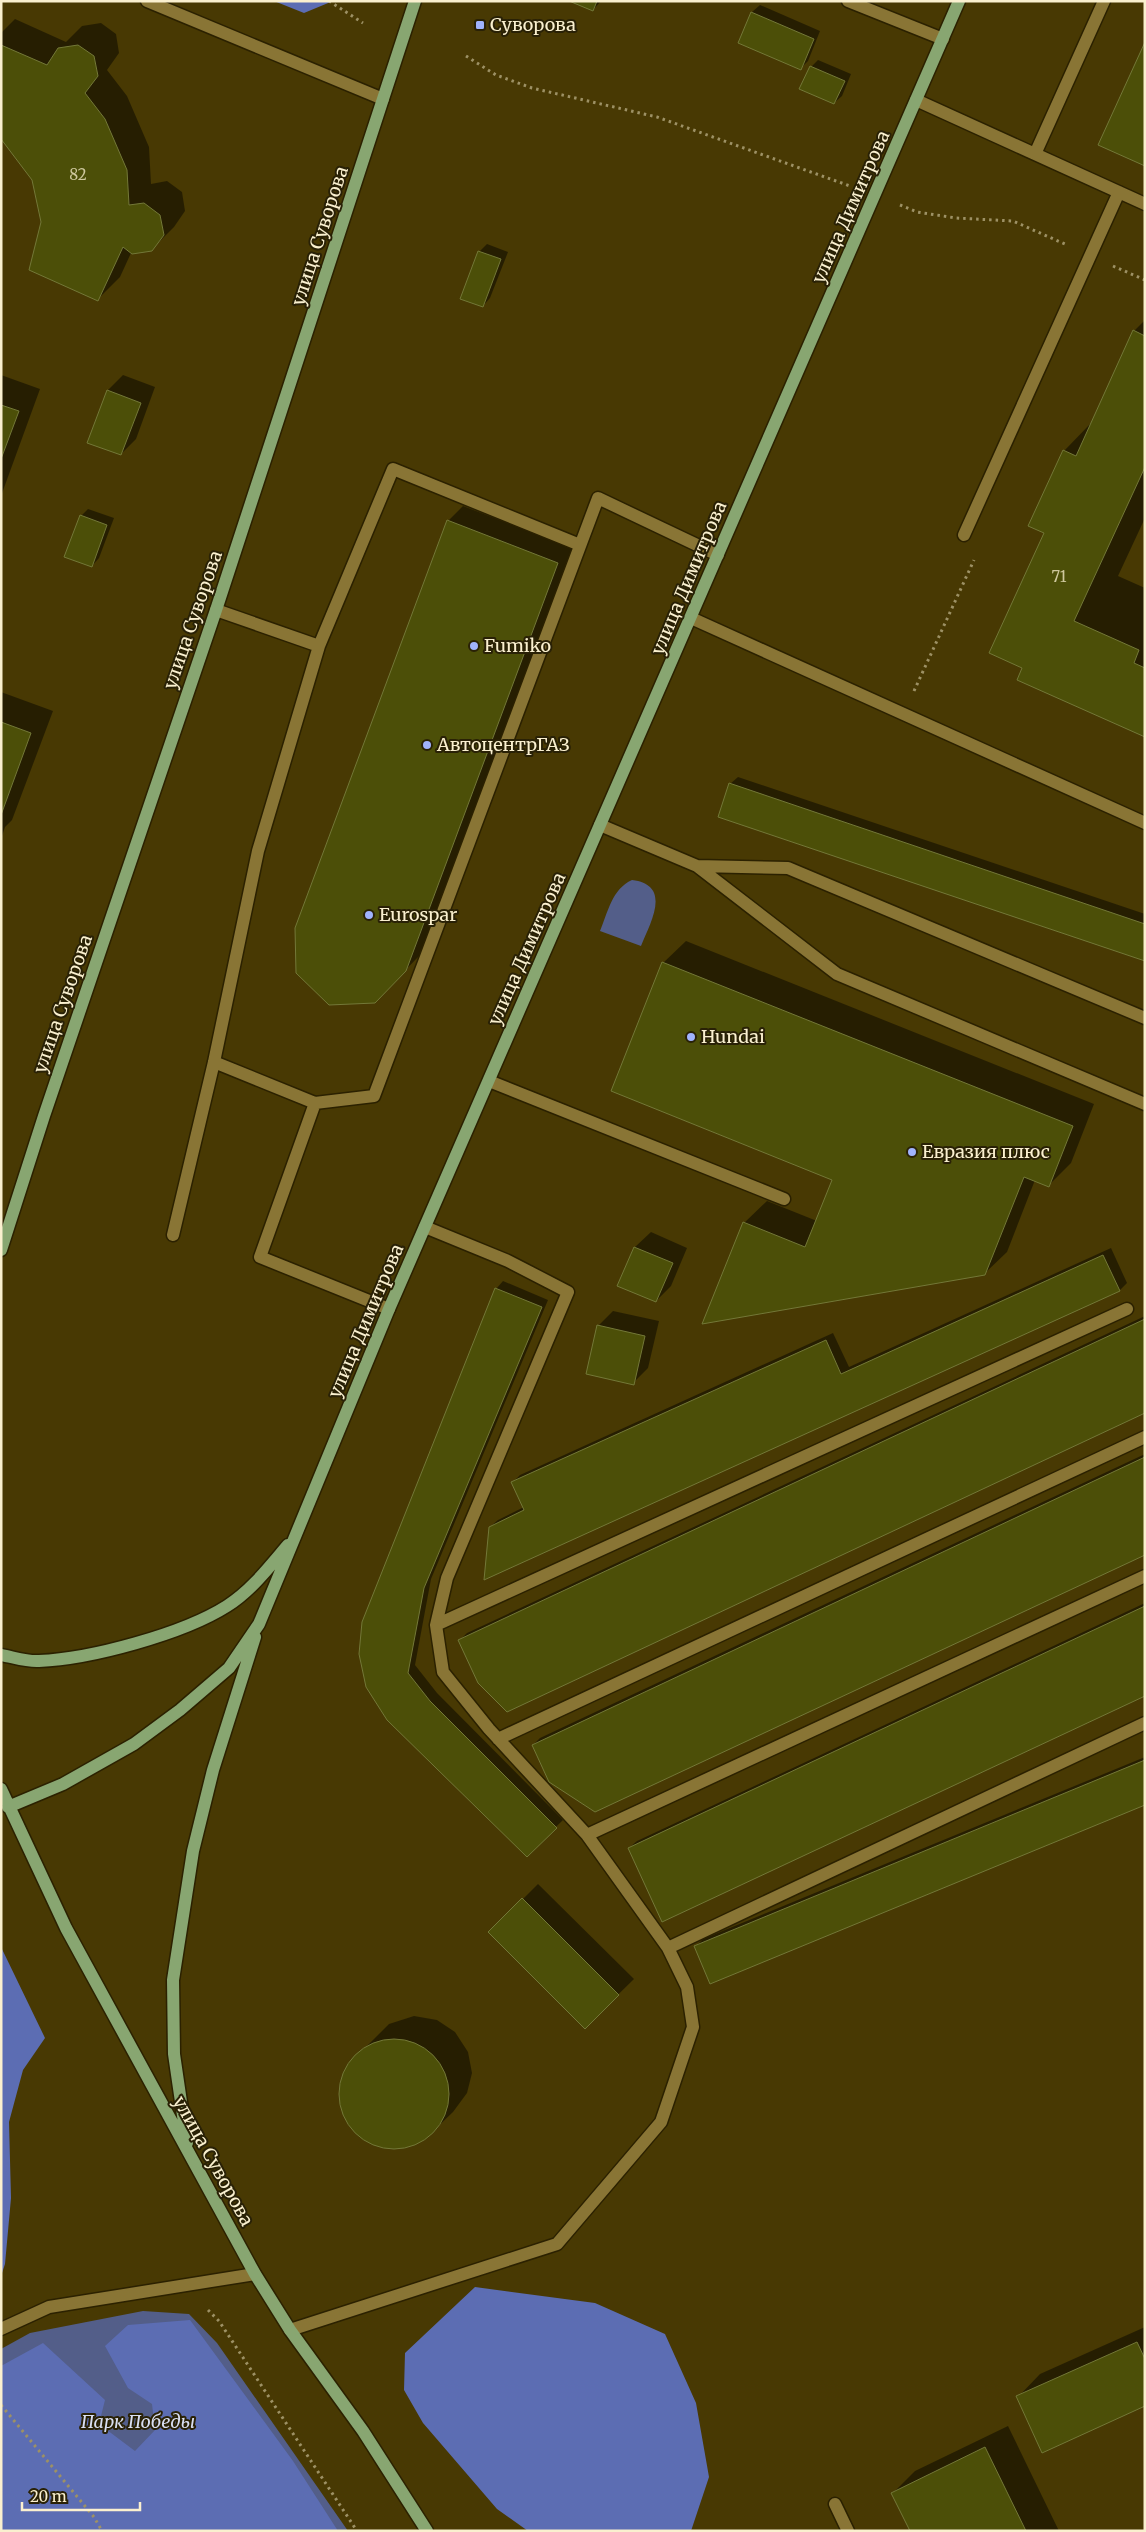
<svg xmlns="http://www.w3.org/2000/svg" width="1146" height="2532" viewBox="0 0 1146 2532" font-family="Merriweather,serif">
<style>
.green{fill:#535e89}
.forest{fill:#5c6db3}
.shadow{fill:#0007}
.building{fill:#4c4f08;stroke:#737838}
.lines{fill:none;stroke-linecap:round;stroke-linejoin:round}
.minor-casing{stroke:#2b2100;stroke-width:15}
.major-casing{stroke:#2b2100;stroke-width:15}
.path{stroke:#9d9165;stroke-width:3;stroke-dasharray:2.5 4;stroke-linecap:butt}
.minor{stroke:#897535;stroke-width:12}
.major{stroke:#88a671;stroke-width:12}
.poi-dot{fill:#a0b3fd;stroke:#292106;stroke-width:2}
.labels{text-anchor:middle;stroke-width:4;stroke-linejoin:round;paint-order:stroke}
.number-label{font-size:15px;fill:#cec89d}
.poi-label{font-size:18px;fill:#faf0cf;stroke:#292106;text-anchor:start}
.street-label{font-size:18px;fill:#faf0cf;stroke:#292106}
.park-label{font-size:18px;font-style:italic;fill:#d9dff3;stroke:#292106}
</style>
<rect width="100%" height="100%" fill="#483903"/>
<path class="green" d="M632,880C673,885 650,923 641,946L600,931C608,912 612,889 632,880Z
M143,2311L189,2314L217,2343L348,2531H1V2349L30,2333Z"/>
<path class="forest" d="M274,1H333L304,13Z
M1,1947L45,2038L23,2070L9,2122L11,2198L5,2264L1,2276Z
M475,2287L595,2303L665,2334L696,2403L709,2477L691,2531H528L497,2509L423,2423L404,2390L405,2353Z
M190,2320L293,2461L338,2531H1V2366L43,2343L105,2400L99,2424L135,2451L155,2430L152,2404L128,2388L105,2346L128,2325Z"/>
<path class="shadow" d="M572,1H601L593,10Z
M760,5L820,31L808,61L800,69L739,42L752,12Z
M15,19L66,42L82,26L101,23L116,34L119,53L107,70L127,96L149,147L151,184L167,181L182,192L185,211L174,227L151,250L131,253L120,277L98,299L43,222L33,180L1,137V33Z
M818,60L851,74L842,96L834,103L811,67Z
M487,244L508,252L490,298L483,306L479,252Z
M1145,320V518L1118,576L1145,588V736L1024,667L1045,532L1064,451L1092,422L1134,331Z
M1,375L40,389L1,496Z
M123,375L155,387L136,439L121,454L108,390Z
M463,506L572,548L421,954L390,986L448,521Z
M88,509L114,518L99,558L92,566L81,516Z
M1,692L53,711L12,820L5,827L1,839Z
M738,777L1145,914V959L730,784Z
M686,941L1094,1104L1071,1163L1048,1186L1035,1180L1007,1252L984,1274L704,1322L744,1223L767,1201L817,1221L834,1179L663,963Z
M651,1232L687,1248L671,1286L656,1301L619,1286L635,1247Z
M1111,1248L1127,1283L1120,1290L490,1527L498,1520L524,1507L513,1482L520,1475L833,1333L849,1367Z
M503,1281L548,1300L431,1579L415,1665L437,1693L563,1820L527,1855L388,1720L496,1289Z
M613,1311L659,1321L648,1368L633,1383L598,1326Z
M1145,1316V1412L460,1640L467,1633Z
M1145,1454V1553L533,1745L540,1738Z
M1145,1603V1695L629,1848L637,1841Z
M1145,1757V1803L695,1947L703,1939Z
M538,1884L634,1979L585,2027L490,1932Z
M414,2016L437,2020L455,2032L468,2052L472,2073L467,2093L453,2112L430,2134L408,2146L383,2147L360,2136L346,2120L340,2100L341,2081L348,2065L389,2024Z
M1145,2327V2405L1018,2397L1040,2374Z
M1008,2426L1059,2531H911L893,2493L915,2471Z"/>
<path class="building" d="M569,1H597L593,11Z
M751,12L814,39L801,70L738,43Z
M1145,42V166L1098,145Z
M1,45L47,65L58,48L78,45L94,56L98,76L85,93L105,119L127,170L129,205L144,203L160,215L164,235L152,251L132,254L123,247L98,301L29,270L41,222L32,180L1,139Z
M810,66L845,81L834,104L799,89Z
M478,251L501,259L483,307L460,299Z
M1133,330L1145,336V467L1074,621L1139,650L1134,663L1145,668V737L1017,680L1022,668L989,653L1044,533L1028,526L1063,450L1076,456Z
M107,390L141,403L121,455L87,443Z
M1,405L19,411L1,459Z
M80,515L107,525L92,567L64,557Z
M447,520L558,563L406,971L375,1003L329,1005L296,973L295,928Z
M1,722L31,733L1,815Z
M729,783L1145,924V961L718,817Z
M662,962L1073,1126L1049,1187L1024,1177L985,1275L702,1324L743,1222L805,1247L832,1180L611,1091Z
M634,1247L673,1263L656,1302L617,1286Z
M1103,1255L1120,1291L484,1580L489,1527L524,1510L511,1482L826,1340L841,1374Z
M495,1288L542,1307L424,1588L408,1673L430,1701L557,1828L527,1857L387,1720L366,1687L359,1654L362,1622Z
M1145,1319V1413L507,1712L478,1683L458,1640Z
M597,1325L645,1336L634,1385L586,1374Z
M1145,1457V1555L595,1812L549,1782L532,1745Z
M1145,1606V1696L662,1922L628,1848Z
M1145,1760V1805L710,1984L694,1946Z
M522,1898L619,1995L585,2029L488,1932Z
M339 2094a55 55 0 1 1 110 0a55 55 0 1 1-110 0Z
M1137,2342L1145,2359V2406L1042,2453L1016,2396Z
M985,2447L1026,2531H910L891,2493Z"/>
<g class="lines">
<defs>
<path id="minor" d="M147,1L383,99
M848,1L943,39
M916,100L1145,204
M1035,154L1104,1
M964,535L1119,192
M216,610L319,646
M691,618L1145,823
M600,825L697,866L788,868L1145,1018
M697,866L837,974L1145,1104
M214,1062L315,1103
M489,1081L784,1199
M425,1227L508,1261L568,1292L447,1578L436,1625L443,1672L489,1729L587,1835L668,1948
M173,1235L214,1062L258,851L319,646L393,469L580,545
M389,1309L260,1257L315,1103L374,1096L598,498L718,555
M436,1625L1127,1309
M498,1739L1145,1437
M587,1835L1145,1576
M1,2329L49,2307L255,2274
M290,2330L557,2244L661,2122L693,2027L687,1987L668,1948L1145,1723
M835,2504L848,2531"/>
<path id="major" d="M1,1250L44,1116L216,610L415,1
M1,1655C13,1657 27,1662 39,1661C90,1659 183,1634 227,1606C251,1591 270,1566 288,1545
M1,1789L66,1928L255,2274L290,2330L363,2431L427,2531
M8,1807L63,1784L134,1744L180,1710L229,1668L259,1624L389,1309L959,1
M187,2143L174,2054L173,1980L193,1851L213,1770L255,1637"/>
</defs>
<use href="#minor" class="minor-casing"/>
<use href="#major" class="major-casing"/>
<path class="path" d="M329,1L363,23
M466,56L496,75L532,88L657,117L850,186
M900,205L917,212L956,218L1013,221L1067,245
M1113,266L1145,280
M914,691L974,560
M208,2310L219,2321L357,2531
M1,2405L94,2517L102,2531"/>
<use href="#minor" class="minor"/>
<use href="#major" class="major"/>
</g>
<g class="poi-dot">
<rect x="475" y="20" width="10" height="10" rx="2.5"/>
<circle cx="474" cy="646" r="5"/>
<circle cx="427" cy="745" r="5"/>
<circle cx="369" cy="915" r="5"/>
<circle cx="691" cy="1037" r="5"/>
<circle cx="912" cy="1152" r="5"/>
</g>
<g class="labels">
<g class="number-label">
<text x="78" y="180">82</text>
<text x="1059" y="582">71</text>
</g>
<g class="poi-label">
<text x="490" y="31">Суворова</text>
<text x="484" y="652">Fumiko</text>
<text x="437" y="751">АвтоцентрГАЗ</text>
<text x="379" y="921">Eurospar</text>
<text x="701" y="1043">Hundai</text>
<text x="922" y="1158">Евразия плюс</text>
</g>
<g class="street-label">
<text transform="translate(851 207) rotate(-66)" y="6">улица Димитрова</text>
<text transform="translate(320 236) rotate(-72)" y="6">улица Суворова</text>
<text transform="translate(689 578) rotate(-67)" y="6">улица Димитрова</text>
<text transform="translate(193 620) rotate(-71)" y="6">улица Суворова</text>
<text transform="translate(527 949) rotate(-66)" y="6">улица Димитрова</text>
<text transform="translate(63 1004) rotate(-71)" y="6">улица Суворова</text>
<text transform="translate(366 1321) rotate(-67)" y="6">улица Димитрова</text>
<text transform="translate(213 2161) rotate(61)" y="6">улица Суворова</text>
</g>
<g class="park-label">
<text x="138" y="2428">Парк Победы</text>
</g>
</g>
<rect width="1146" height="2532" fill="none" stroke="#faf0cf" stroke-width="5"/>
<path d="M22 2502v8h118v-8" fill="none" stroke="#faf0cf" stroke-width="2.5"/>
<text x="30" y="2502" font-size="15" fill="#faf0cf" stroke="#292106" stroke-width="4" paint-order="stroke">20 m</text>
</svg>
